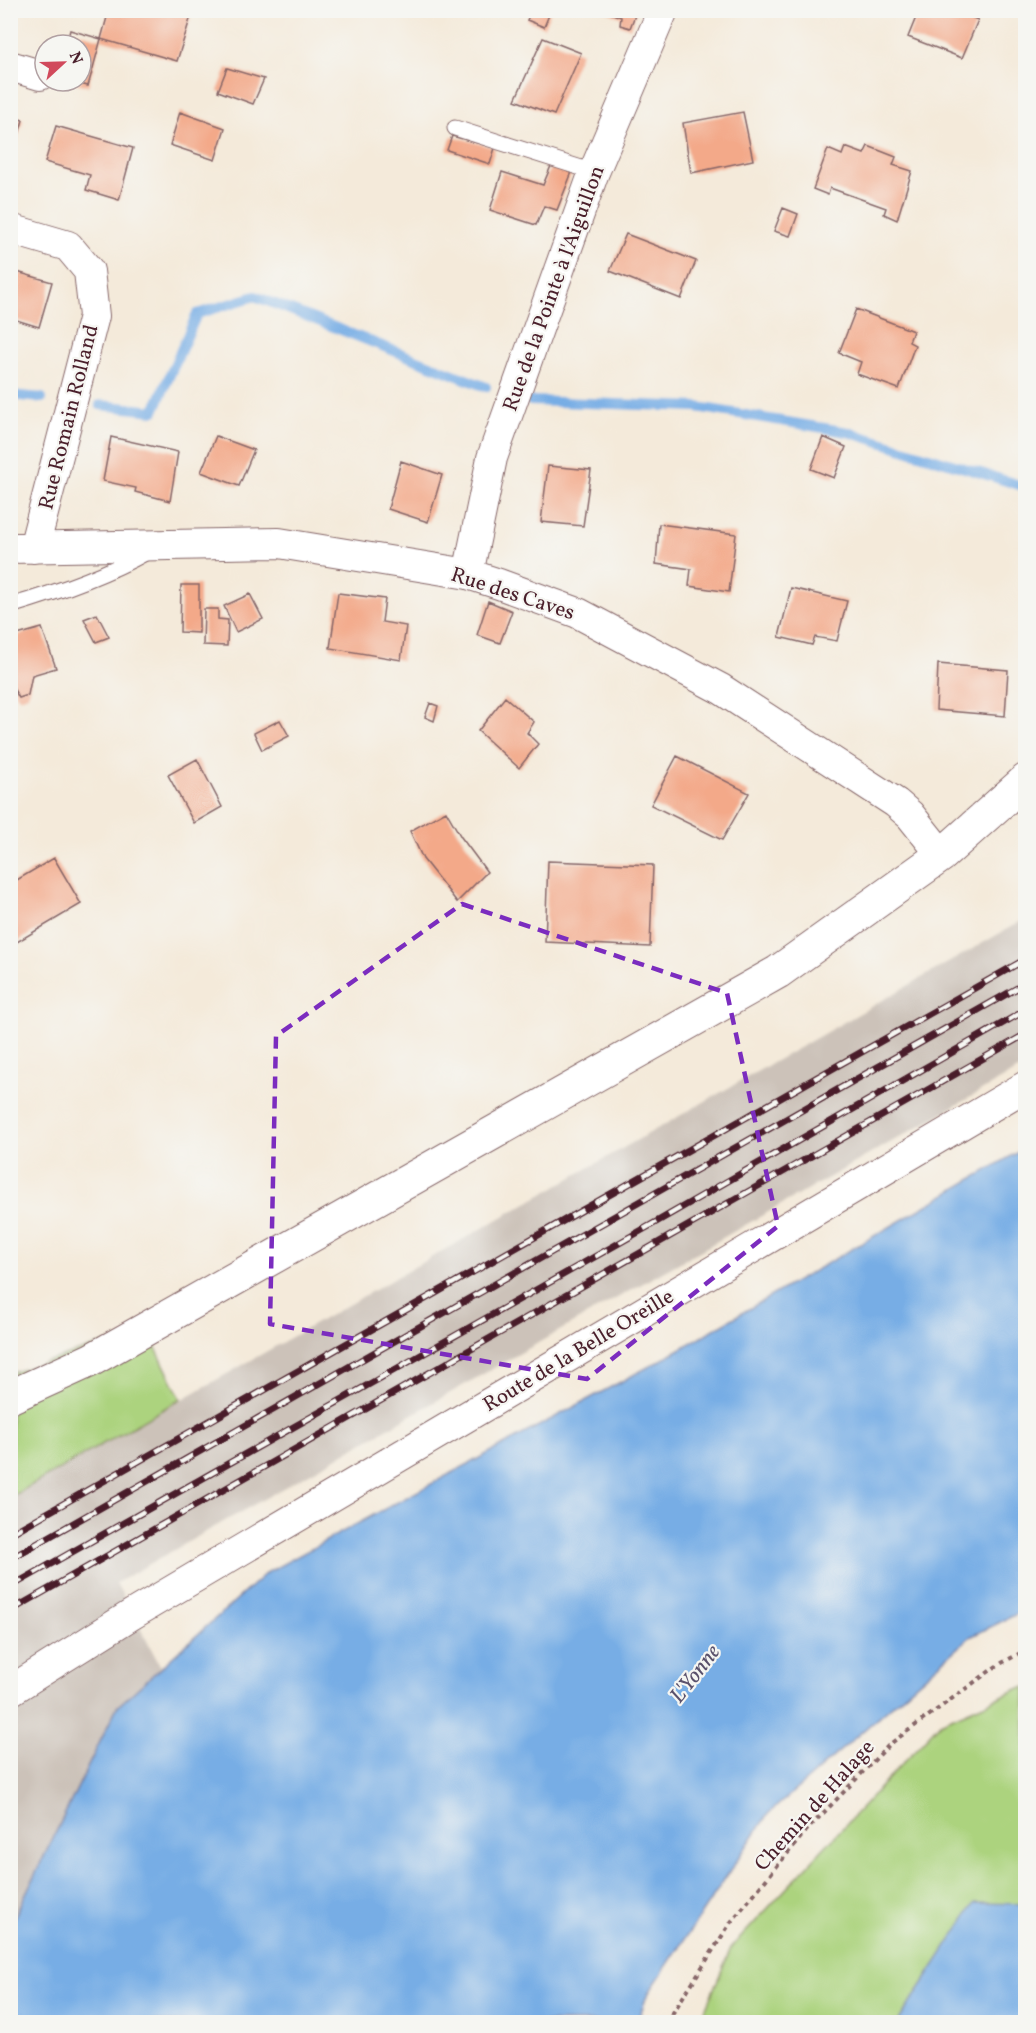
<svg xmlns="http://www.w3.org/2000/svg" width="1036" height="2033" viewBox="0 0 1036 2033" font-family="Vollkorn,serif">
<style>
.industrial{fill:#ccc2b9}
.green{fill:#acd37e;stroke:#7b7954;stroke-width:1.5}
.water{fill:#77ade5;stroke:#606688;stroke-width:1.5}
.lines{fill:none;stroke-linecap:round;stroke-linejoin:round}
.stream{stroke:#77ade5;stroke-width:10}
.building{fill:#f3a989}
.lane-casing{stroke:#866668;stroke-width:17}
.street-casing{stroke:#866668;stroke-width:32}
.secondary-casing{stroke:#866668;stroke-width:35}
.path{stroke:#866668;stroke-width:4;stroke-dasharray:4.5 4.5;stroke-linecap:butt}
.lane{stroke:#fff;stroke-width:15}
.street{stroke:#fff;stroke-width:30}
.secondary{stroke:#fff;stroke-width:33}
.rail-casing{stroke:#4a1f2b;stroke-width:7}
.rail{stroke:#f6f6f2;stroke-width:4.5;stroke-dasharray:14;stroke-linecap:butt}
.marked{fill:none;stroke:#7b2cbf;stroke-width:4.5;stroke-dasharray:12 8;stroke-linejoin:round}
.labels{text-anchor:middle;stroke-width:4.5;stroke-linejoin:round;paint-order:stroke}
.street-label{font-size:21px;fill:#4a1f2b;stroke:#f6f6f2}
.water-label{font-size:22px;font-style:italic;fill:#5a516c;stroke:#f6f6f2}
</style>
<rect width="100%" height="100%" fill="#f6f6f2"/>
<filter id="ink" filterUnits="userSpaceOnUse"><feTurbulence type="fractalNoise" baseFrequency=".0167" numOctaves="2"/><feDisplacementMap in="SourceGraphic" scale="12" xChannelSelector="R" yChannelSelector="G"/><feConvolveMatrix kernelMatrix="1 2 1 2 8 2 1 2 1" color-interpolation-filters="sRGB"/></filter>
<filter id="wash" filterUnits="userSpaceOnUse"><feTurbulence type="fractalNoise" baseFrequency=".008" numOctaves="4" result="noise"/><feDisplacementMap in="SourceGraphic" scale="24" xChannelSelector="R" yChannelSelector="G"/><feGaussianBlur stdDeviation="1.35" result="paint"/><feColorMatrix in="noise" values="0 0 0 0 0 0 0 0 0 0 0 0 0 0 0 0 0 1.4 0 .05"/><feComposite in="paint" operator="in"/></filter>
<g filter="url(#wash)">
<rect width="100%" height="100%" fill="#f4eada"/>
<path class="industrial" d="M1025,919V1066L116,1583L161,1667L117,1707L11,1924V1497Z"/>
<path class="green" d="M147,1330L181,1399L11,1497V1373Z
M1025,1686V1904H975L898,2022H700L731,1948L940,1723Z"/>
<path class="water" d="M1025,1148V1610L970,1637L768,1814L646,1997L638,2022H11V1924L117,1707L266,1573L663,1359Z
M975,1903L1025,1904V2022H898Z"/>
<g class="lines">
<path class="stream" d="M10,395L42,398
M531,401L697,407L848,432L1026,487
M100,405L154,411L197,314L255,296L486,387"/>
</g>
<g id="blocks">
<path class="building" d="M109,10H171L191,16L177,61L101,39Z
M532,10H551L544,27L527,20Z
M602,10H637L630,28L620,25L621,17Z
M919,10H954L978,20L962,58L908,37Z
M70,30L101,39L88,86L72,82L81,81V45H66Z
M543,38L581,53L554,115L515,100Z
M227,68L264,79L253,104L218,91Z
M180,112L225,128L215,160L170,145Z
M743,112L753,160L691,173L683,123Z
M10,116L23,120L11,162H10Z
M56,126L133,148L119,200L86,190L90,175L45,162Z
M452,136L495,148L490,164L447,150Z
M868,146L896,157L893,165L912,171L897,220L884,214L886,208L830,188L828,195L813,189L828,149L842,155L845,147L864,154Z
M551,166L572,172L557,210L544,206L536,225L490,210L502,172L543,185Z
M783,208L798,214L790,236L774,231Z
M626,234L696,261L681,299L610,271Z
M10,270L52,282L39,327L10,318Z
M856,309L913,331L909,342L915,345L899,389L857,374L861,362L839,353Z
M216,436L254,450L239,486L201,472Z
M111,437L178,452L170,501L135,492L136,488L103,481Z
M823,437L846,447L834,478L811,469Z
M401,461L442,475L428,522L388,509Z
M548,466L591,470L583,526L541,522Z
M659,524L736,534L729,592L689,586L691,569L656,564Z
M181,585H199V633L180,632Z
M791,588L847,601L837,641L815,637L812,645L779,637Z
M338,593L385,599L382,622L406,626L401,660L330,648Z
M250,594L263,619L236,632L224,606Z
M488,601L512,611L500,643L477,635Z
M204,609H218V619L228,620L227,646L203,645Z
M97,614L109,637L96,642L84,619Z
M42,628L56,668L32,675L28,695L19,698L10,683V637Z
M938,664L1008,670L1005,716L936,710Z
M505,697L534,722L527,733L538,744L519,768L478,731Z
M430,703L438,706L434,721L425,717Z
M280,720L289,736L262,750L254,733Z
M677,756L749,793L722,840L651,805Z
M197,759L222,807L194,823L168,775Z
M446,811L461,837L487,872L457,902L423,859L410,831Z
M54,858L81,904L17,942L10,931V884Z
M548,861L653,865L650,947L545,942Z"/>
</g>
</g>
<g filter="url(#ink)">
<use href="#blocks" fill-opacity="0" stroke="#866668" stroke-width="1.5"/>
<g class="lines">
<defs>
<path id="lane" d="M455,128L594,172
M10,606C58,592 104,576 147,552"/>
<path id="street" d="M10,66L40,75
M10,229L68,246L89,271L94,316L34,548
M10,548L279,543L468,574L499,584L578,613L721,689L896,803L910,815L942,855
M468,574L492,458L594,172L663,10
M10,1691L131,1615L1026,1086"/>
<path id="secondary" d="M10,1397L91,1360L778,972L942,855L1026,780"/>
</defs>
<use href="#lane" class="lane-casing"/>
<use href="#street" class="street-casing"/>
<use href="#secondary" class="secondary-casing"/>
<path class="path" d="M667,2022L731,1922L806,1831L890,1744L998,1665L1026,1650"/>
<use href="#lane" class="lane"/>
<use href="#street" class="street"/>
<use href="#secondary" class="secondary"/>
<defs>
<path id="rail" d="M10,1534L1026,959
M10,1559L1026,983
M10,1587L651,1225L1026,1010
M10,1611L1026,1034"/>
</defs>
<use href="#rail" class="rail-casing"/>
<use href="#rail" class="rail"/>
</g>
</g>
<path class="marked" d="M462,904L727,993L778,1226L587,1379L270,1324L276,1036Z"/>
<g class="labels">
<g class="street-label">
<text transform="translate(553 288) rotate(-70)" y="7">Rue de la Pointe à l'Aiguillon</text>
<text transform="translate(68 417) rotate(-76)" y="7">Rue Romain Rolland</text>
<text transform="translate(513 593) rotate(18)" y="7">Rue des Caves</text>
<text transform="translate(578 1350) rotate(-31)" y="7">Route de la Belle Oreille</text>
<text transform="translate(814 1805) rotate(-48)" y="7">Chemin de Halage</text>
</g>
<g class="water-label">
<text transform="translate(694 1673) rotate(-52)" y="8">L'Yonne</text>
</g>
</g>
<rect width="1036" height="2033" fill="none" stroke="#f6f6f2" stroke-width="36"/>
<g transform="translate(63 63) rotate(68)"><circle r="28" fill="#f6f6f2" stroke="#b1a0a2" stroke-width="1.5"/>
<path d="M0-4.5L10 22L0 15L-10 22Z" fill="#d1495b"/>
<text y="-9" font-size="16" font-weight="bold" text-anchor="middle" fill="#4a1f2b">N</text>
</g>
</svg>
